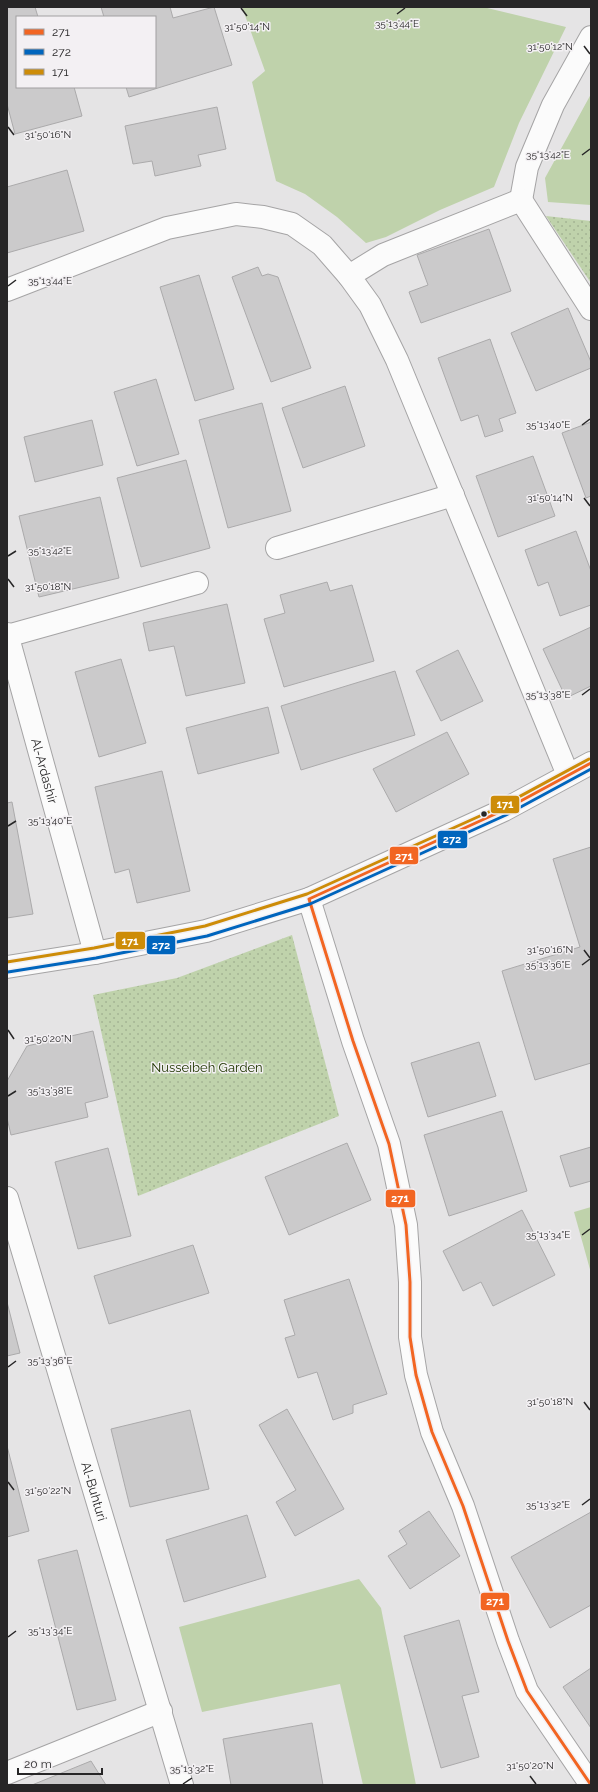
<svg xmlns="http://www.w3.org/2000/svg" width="598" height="1792" viewBox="0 0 598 1792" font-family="Raleway,sans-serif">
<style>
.green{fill:#bfd2ab}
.park{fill:url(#park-dots)}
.building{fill:#cbcacb;stroke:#abaaab}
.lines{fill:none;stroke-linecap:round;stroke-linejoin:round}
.minor-casing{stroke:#a5a4a5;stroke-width:24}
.tertiary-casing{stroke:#a5a4a5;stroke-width:24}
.minor{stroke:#fbfbfb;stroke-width:22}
.tertiary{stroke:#fbfbfb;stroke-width:22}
.bus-1-casing{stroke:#f3f0f3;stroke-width:6}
.bus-2-casing{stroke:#f3f0f3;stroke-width:6}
.bus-3-casing{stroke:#f3f0f3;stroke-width:6}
.bus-1{stroke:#f26522;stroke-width:3}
.bus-2{stroke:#0065bd;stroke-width:3}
.bus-3{stroke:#cd8c08;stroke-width:3}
.ticks{fill:none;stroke:#272627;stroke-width:1.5}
.bus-dot{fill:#272627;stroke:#f3f0f3;stroke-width:1.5}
.labels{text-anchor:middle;stroke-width:3;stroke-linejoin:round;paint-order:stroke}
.street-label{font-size:13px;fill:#272627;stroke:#f3f0f3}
.park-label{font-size:13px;fill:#203600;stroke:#f3f0f3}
.ticks-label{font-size:10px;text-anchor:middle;fill:#272627;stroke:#f3f0f3;stroke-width:3;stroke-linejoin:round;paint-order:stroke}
.line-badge{stroke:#f3f0f3;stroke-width:1.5}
.badge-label{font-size:11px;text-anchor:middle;font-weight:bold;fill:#fff}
</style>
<defs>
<pattern id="park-dots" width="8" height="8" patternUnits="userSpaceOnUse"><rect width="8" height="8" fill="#bfd2ab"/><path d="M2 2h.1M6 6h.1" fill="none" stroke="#a4b493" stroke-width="1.8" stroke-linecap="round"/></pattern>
</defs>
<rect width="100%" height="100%" fill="#e5e4e5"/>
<path class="green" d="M242,7H483L566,27L519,123L494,187L440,210L386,237L366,243L337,217L305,194L276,181L252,82L265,71Z
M591,94V205L548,202L545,178Z
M591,1207V1273L574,1212Z
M359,1579L381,1608L416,1785H363L340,1684L202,1712L179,1627Z"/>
<path class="park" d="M546,216L591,221V283Z
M292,935L339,1116L138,1196L93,995L177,978Z"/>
<path class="building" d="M7,7H35L38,17H17V87H74L82,116L15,134L7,104Z
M101,7H170L173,18L214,7L232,65L129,97L126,87H155V17H104Z
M217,107L226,149L198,155L201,166L155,176L152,161L133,164L125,126Z
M67,170L84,231L7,253V187Z
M489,229L511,291L421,323L409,292L428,285L417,255Z
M258,267L262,276L268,274L278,277L311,368L271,382L232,277Z
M199,275L234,389L195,401L160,287Z
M568,308L591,362V368L536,391L511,333Z
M490,339L516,413L499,419L503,431L485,437L478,415L461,421L438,358Z
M156,379L179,454L137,466L114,392Z
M345,386L365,446L303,468L282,408Z
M262,403L291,511L228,528L199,420Z
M92,420L103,465L35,482L24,437Z
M591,422V496L586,498L562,433Z
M533,456L555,516L498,537L476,476Z
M186,460L210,548L141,567L117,478Z
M100,497L119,578L39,597L19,516Z
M576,531L591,571V605L560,616L548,582L538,586L525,550Z
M327,582L330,591L352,585L374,661L284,687L264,619L285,613L280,595Z
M227,604L245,683L186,696L174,646L149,651L143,623Z
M591,627V686L566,698L543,649Z
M458,650L483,701L441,721L416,671Z
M121,659L146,743L99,757L75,672Z
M395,671L415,735L301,770L281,706Z
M268,707L279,753L198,774L186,728Z
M447,732L469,774L396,812L373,769Z
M162,771L190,891L137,903L129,869L115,873L95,787Z
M12,802L33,914L7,918V803Z
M591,847V1063L535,1080L502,971L580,947L553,859Z
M93,1031L108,1097L85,1103L88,1117L11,1135L7,1118V1081L27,1046Z
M479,1042L496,1096L428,1117L411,1063Z
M502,1111L527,1191L449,1216L424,1135Z
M347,1143L371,1200L289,1235L265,1177Z
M591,1147V1181L570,1187L560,1156Z
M108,1148L131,1236L78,1249L55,1162Z
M522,1210L555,1275L493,1306L481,1282L463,1291L443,1251Z
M193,1245L209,1293L109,1324L94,1276Z
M349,1279L387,1394L353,1405V1413L333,1420L317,1372L298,1378L285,1338L295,1335L284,1300Z
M7,1302L20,1353L7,1356Z
M287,1409L344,1509L295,1536L276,1502L296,1490L259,1425Z
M190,1410L209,1489L130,1507L111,1429Z
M7,1446L29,1531L7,1537Z
M429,1511L460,1556L410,1589L388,1556L407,1544L399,1531Z
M591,1512V1605L550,1628L511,1557Z
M247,1515L266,1577L184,1602L166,1540Z
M77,1550L116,1700L77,1710L38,1560Z
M459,1620L479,1692L462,1696L479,1757L441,1768L404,1636Z
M591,1668V1728L563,1687Z
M312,1723L323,1785H231L223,1739Z
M91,1761L106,1785H32Z"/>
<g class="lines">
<defs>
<g id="minor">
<path d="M521,200L527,167L553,105L591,37"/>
<path d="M7,290L167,228L236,214L263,217L292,224L322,245L349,276"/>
<path d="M277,548L453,495"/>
<path id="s1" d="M7,634L95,953"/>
<path d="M7,636L197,583"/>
<path d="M568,775L397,360L370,305L349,276L383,255L521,200L591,309"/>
<path d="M309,899L353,1041L389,1144L406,1225L410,1282V1337L416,1375L432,1432L463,1506L508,1641L527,1691L591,1785"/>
<path id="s2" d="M7,1198L182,1785"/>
<path d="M7,1773L161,1711"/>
</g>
<path id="tertiary" d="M7,967L95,953L206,931L309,899L504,810L591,763"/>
</defs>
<use href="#minor" class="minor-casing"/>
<use href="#tertiary" class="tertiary-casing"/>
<use href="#minor" class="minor"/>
<use href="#tertiary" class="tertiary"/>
<defs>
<path id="bus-1" d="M591,763L504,810L309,899L353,1041L389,1144L406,1225L410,1282V1337L416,1375L432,1432L463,1506L508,1641L527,1691L591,1785"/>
<path id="bus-2" d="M8,972L96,958L207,936L310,904L506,815L591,769"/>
<path id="bus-3" d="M7,962L94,948L205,926L307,894L502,806L589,759"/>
</defs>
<use href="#bus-1" class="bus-1-casing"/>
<use href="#bus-2" class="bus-2-casing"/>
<use href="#bus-3" class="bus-3-casing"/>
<use href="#bus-1" class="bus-1"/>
<use href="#bus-2" class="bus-2"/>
<use href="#bus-3" class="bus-3"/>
</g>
<path class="ticks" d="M241,8L247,16M397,14L405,8M584,46L590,54M8,127L14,135M582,155L590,149M8,286L16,280M582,425L590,419M584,498L590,506M8,556L16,551M8,579L14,587M582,695L590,689M8,826L16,821M584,950L590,958M582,965L590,959M8,1030L14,1039M8,1096L16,1091M582,1235L590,1229M8,1367L16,1361M584,1402L590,1410M8,1482L14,1490M582,1505L590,1499M8,1637L16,1631M530,1776L536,1784M183,1784L192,1778"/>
<circle class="bus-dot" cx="484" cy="814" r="3.5"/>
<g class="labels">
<g class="street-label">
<text dy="5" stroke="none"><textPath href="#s1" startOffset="142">Al-Ardashir</textPath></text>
<text dy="5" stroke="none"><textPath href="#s2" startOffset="306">Al-Buhturi</textPath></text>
</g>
<g class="park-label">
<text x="207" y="1072">Nusseibeh Garden</text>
</g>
</g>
<g class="ticks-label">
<text x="397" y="27">35°13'44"E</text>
<text x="247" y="30">31°50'14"N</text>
<text x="550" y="50">31°50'12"N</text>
<text x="48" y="138">31°50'16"N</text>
<text x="548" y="158">35°13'42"E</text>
<text x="50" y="284">35°13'44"E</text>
<text x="548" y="428">35°13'40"E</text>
<text x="550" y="501">31°50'14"N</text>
<text x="50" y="554">35°13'42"E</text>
<text x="48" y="590">31°50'18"N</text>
<text x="548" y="698">35°13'38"E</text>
<text x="50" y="824">35°13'40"E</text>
<text x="550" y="953">31°50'16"N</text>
<text x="548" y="968">35°13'36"E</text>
<text x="48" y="1042">31°50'20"N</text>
<text x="50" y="1094">35°13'38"E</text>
<text x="548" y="1238">35°13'34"E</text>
<text x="50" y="1364">35°13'36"E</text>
<text x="550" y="1405">31°50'18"N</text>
<text x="48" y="1494">31°50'22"N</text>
<text x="548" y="1508">35°13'32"E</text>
<text x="50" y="1634">35°13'34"E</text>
<text x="530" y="1769">31°50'20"N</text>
<text x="192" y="1772">35°13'32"E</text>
</g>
<g class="line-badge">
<rect x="490" y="795" width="30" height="19" rx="4" fill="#cd8c08"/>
<rect x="437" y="830" width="31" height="19" rx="4" fill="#0065bd"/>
<rect x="389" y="846" width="30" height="19" rx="4" fill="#f26522"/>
<rect x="115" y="931" width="31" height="19" rx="4" fill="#cd8c08"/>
<rect x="146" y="935" width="30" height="20" rx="4" fill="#0065bd"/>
<rect x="385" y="1189" width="31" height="19" rx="4" fill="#f26522"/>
<rect x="480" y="1592" width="30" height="19" rx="4" fill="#f26522"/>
</g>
<g class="badge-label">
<text x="505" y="808">171</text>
<text x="452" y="843">272</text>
<text x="404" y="860">271</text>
<text x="130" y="945">171</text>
<text x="161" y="949">272</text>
<text x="400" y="1202">271</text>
<text x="495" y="1605">271</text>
</g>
<rect width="598" height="1792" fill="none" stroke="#272627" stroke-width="16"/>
<rect x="16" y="16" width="140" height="72" fill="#f3f0f3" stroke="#a19fa1"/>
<rect x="24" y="29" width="20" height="6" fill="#f26522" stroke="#a19fa1"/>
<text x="52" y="36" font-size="12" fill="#272627">271</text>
<rect x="24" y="49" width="20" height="6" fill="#0065bd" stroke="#a19fa1"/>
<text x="52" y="56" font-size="12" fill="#272627">272</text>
<rect x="24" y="69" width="20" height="6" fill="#cd8c08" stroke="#a19fa1"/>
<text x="52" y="76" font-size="12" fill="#272627">171</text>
<path d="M18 1768v6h84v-6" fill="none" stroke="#272627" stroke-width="2"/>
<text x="24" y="1768" font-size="12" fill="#272627" stroke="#f3f0f3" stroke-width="3" paint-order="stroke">20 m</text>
</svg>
